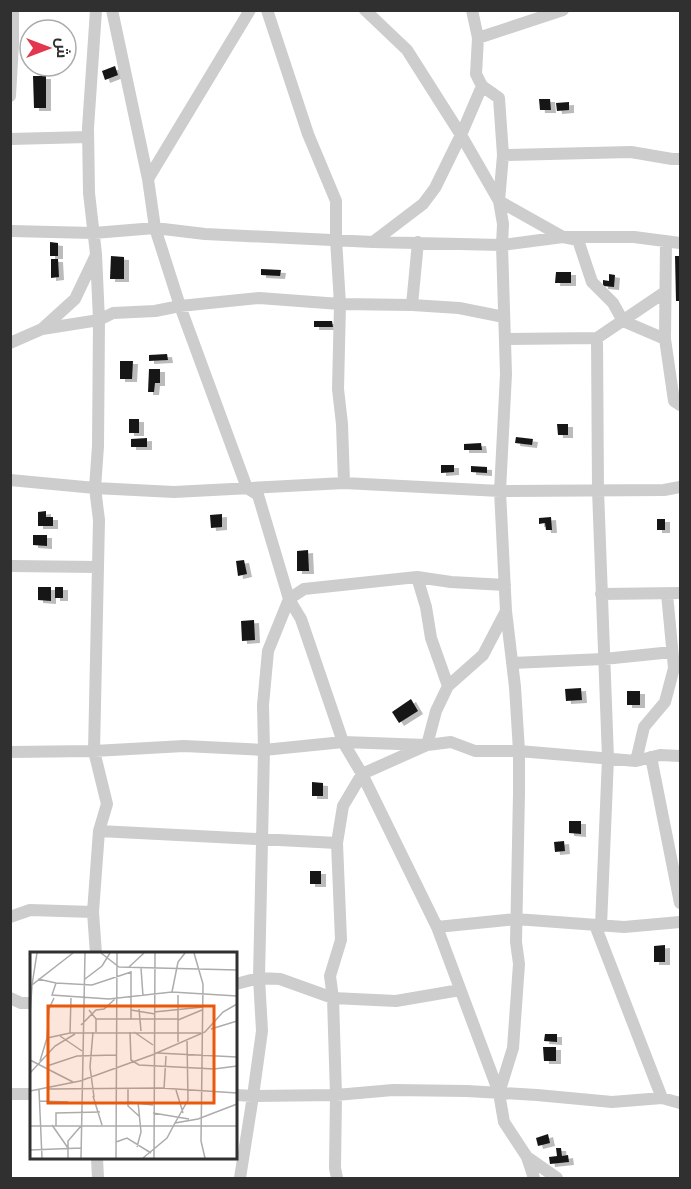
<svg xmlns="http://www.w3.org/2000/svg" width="691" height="1189" viewBox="0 0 691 1189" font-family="'Work Sans',Cairo,sans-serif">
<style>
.building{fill:#171717;filter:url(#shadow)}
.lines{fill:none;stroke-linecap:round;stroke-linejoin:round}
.street{stroke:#cdcdcd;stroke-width:12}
.inset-road{fill:none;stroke:#acacac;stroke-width:1.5}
.view{fill:#e8590c;fill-opacity:0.15;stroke:#e8590c;stroke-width:3}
.inset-edge{fill:none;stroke:#303030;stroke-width:3}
</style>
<defs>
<filter id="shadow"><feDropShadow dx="5" dy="3" stdDeviation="0" flood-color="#0004"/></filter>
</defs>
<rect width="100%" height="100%" fill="#fff"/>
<path class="building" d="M115,66L118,75L105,80L102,71Z
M33,76H46V108H34Z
M539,99H550L551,110H540Z
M569,102V110L557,111L556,103Z
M50,242L58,243V256H50Z
M111,256L124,257V279H110Z
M675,256H680V301H676Z
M51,259H58L59,277L51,278Z
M261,269L281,270L280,276L261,275Z
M556,272H571V283H555Z
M609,274L615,275L614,287L603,286V280L609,281Z
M314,321H332L333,327H314Z
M167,354L168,360L149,361V355Z
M120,361H133L132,379H120Z
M149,369H160V383H155L154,392H148Z
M129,419H139V433H129Z
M557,424H568V435H558Z
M516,437L533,439L532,445L515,443Z
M147,438V447H131V439Z
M481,443L482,450H464V444Z
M441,465H454V472L441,473Z
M471,466L487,467V473L471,472Z
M46,511V517H53V526H38V512Z
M222,514V527L211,528L210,515Z
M551,517L552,530H546L545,523L539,524V518Z
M657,519H665V530H657Z
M33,535H47V546L33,545Z
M308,550L309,571H297V551Z
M244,560L247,574L238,576L236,561Z
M38,587H51V601L38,600Z
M55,587H63V598H55Z
M254,620L255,640L242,641L241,621Z
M581,688L582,700L566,701L565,689Z
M627,691H640V705H627Z
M411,699L418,711L399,723L392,712Z
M312,782L323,783V796H312Z
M569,821H581V834L569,833Z
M564,841L565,851L555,852L554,842Z
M310,871H321V884H310Z
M665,945V962H654V946Z
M545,1034H557V1042L544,1041Z
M543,1047H556V1061H544Z
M548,1134L550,1143L538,1146L536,1138Z
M556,1148H561L562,1156L568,1155L569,1162L550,1164L549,1157L557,1156Z"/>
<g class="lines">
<path class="street" d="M112,10L148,179L155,228L180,306L247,488L258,495L289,599L301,619L343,742L362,774L437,927L499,1093L504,1122L527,1157L557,1178
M267,10L308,134L336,201V239L340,304L338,389L342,424L344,483
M365,10L407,50L461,135L499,201L563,237L578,240L592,282L613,303L623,321L665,339L674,401L680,405
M472,10L478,38L476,74L482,86L499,98L503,155L499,201L503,224L502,245L506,374L500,491L506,611L515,687L519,751V793L516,942L519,964L513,1048L499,1093
M478,38L563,10
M10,96L13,44V10
M10,139L88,137
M503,155L631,152L672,159H680
M148,179L250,10
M10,231L94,233L155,228L205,234L373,242L502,245L563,237H634L680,243
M373,242L423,204L435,188L461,135L482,86
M412,305L418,242
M42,329L99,320L113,313L155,311L180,306L259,298L340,304L412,305L459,308L504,317
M597,338L598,490L608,758L601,926
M505,339L597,338L665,292
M665,339L666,241
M10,343L42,329L75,299L96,255
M10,480L95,488L174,492L344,483L500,491L664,490L680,487
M10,566L98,567
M417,577L426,607L431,638L448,686
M601,594L680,593
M512,663L604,659L672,652
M10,752L94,751L184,746L264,750L343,742L427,745L451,742L475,751H519L636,761L660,755L680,756
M651,757L680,903
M636,761L644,727L665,702L674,668L667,594
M99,831L337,843
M10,917L30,910L93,912
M595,925L662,1098
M437,927L516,919L624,927L680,922
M96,954L93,912L99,831L107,804L94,751L99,520L95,488L98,446L99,320L96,254L89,193L88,128L96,10
M236,984L259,978L280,979L333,998L396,1001L460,990
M10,998L21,1003H32
M10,1094H32
M236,1095L253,1096L336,1095L393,1090L467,1091L537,1095L612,1102L662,1098L680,1103
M527,1157L534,1178
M97,1158L98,1178
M240,1178L253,1096L262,1031L259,978L264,750L263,705L268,651L289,599L304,589L417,577L451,582L505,585
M337,1178L335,1168L336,1095L333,998L330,976L341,940L337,843L343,806L362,774L427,745L436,711L448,686L483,655L506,611"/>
</g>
<g transform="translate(30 952)">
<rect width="207" height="207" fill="#fff"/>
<path class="inset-road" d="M71,1L89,15L207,18M164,1L173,32L171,189L175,206M99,15L114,1M111,16L113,44M101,19V67M101,20L62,33L26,31L22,43L79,47L142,40L207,44M8,27L26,31M55,27L72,14L80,1M2,33L7,1M142,40L148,10L155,1M24,46L19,57L17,86L40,81H171M109,57L111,79M59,58L66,67V80M101,58L125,62M124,60L173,55M0,65L2,33L43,1M66,67H148M148,68L172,58M51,73L66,58L74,57L85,47M181,77L207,69M63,80L60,115L64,145M100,80L101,108L109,113L184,117L207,114M104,80L123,93M40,81L41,46M30,84L52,99M148,90V43M127,101L207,105M0,108L43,130M10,109L17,86M17,114L47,104L86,103M0,121L25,94L45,82M18,137L131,136L207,141M98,137V154L110,165M134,137L136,104M9,138L12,206M146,138L153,161M0,139L50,129L122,103L175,80L193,60L207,52M63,144L72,173M9,149L38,150M97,150L123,153M123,161L159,167M145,171L158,148L157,87M22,173L38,196M0,174H207M26,174V161L70,160M86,190L97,186L121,201M107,195L111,180L108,150M0,198L51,196M38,206V189L51,174M51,206L55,1M86,206L87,1M113,206L137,186L145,171L168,167L207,152M124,206L125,1"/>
<path class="view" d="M18,54H184V151H18Z"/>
<rect width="207" height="207" class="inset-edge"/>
</g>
<rect width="691" height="1189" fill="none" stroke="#303030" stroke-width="24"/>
<g transform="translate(48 48) rotate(90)"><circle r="28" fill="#ffffff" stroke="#acacac" stroke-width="1.5"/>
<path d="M0-4.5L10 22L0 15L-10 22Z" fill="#e2374e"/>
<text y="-9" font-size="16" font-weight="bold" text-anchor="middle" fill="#303030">ش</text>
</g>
</svg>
